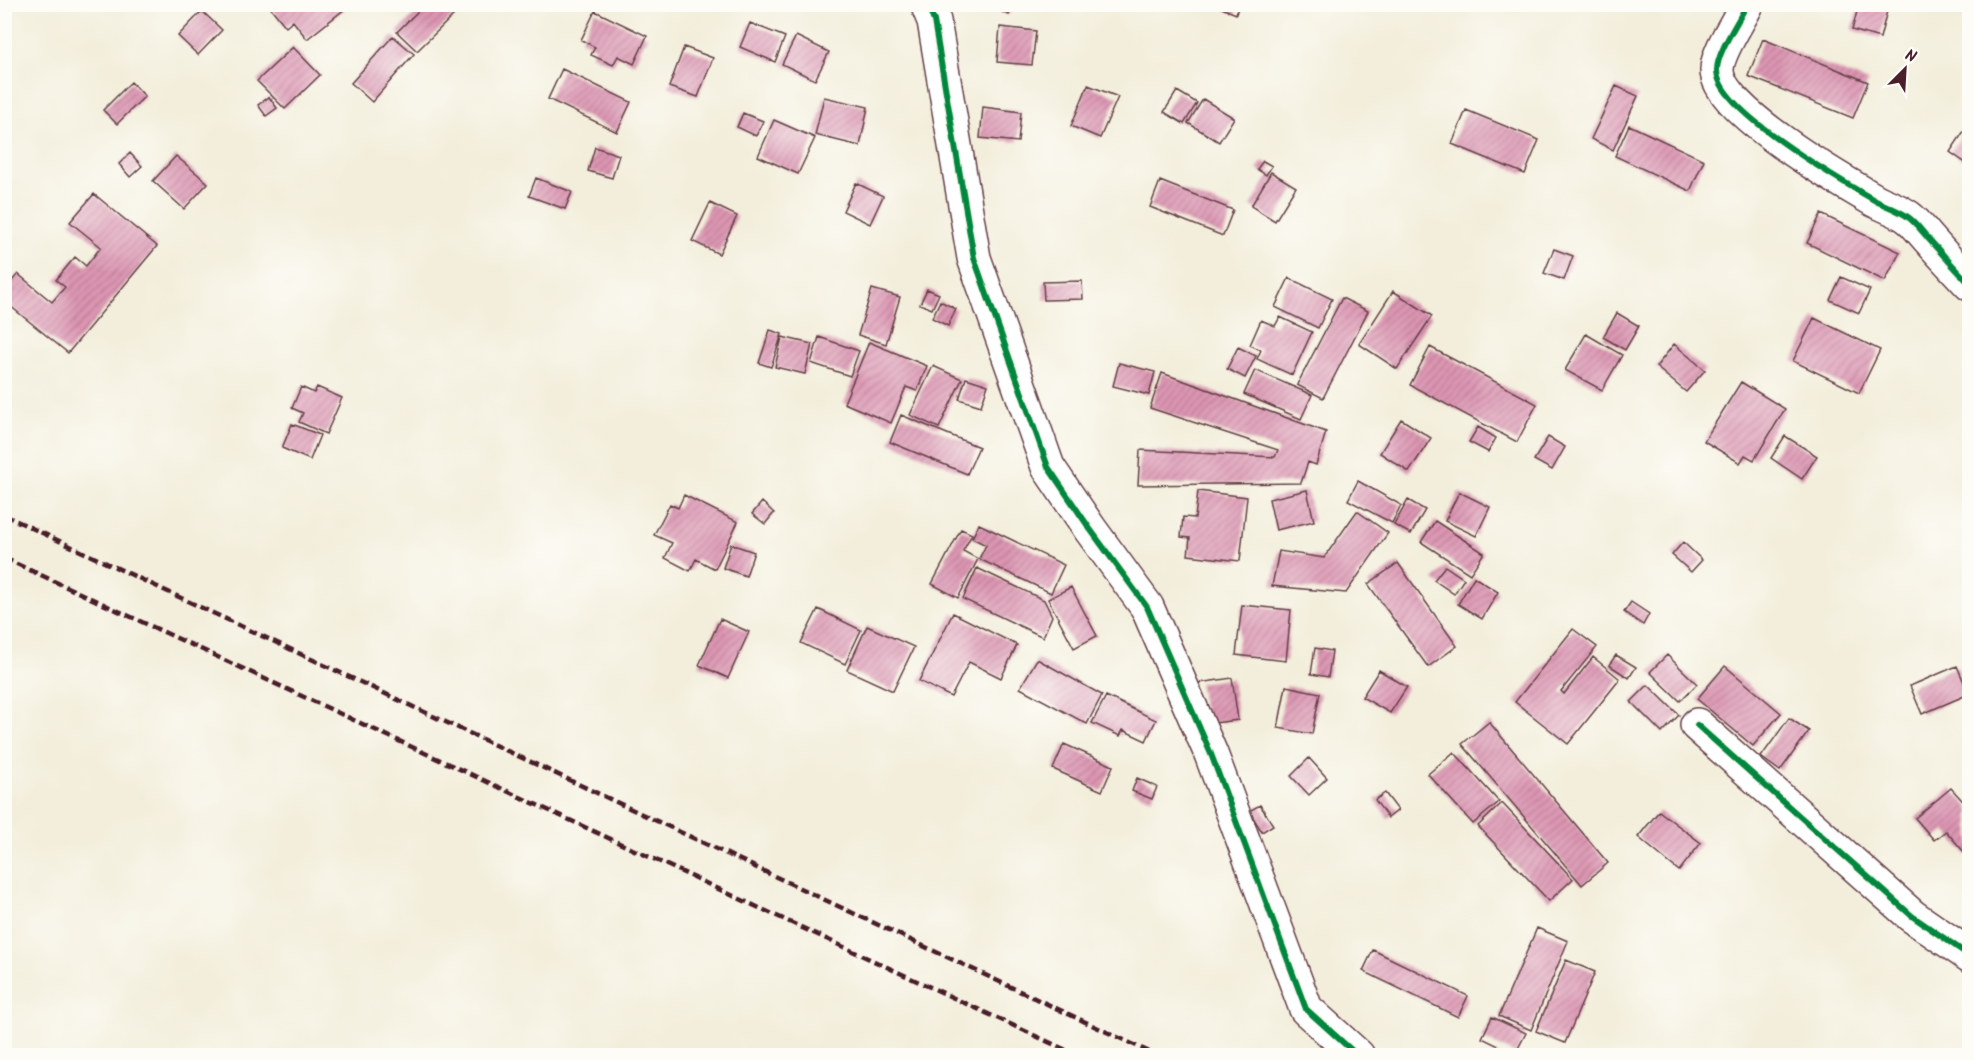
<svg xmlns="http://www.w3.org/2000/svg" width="1974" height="1060" viewBox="0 0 1974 1060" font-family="Kalam,sans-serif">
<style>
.building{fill:url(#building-hatch)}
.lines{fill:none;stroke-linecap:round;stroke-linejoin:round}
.minor-casing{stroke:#633e45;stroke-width:36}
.minor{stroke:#fff;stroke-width:33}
.rail{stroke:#4a1f2b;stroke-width:4.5;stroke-dasharray:9 4.5;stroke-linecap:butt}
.cycleway-casing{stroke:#fdfcf7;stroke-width:10}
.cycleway{stroke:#00873e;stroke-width:6}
</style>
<defs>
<pattern id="building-hatch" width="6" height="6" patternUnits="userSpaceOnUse" patternTransform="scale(1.5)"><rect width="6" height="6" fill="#dd96b3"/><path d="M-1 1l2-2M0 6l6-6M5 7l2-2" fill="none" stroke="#b57a92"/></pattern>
</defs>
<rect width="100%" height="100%" fill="#fdfcf7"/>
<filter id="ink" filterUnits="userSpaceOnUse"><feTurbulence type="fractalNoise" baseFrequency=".0167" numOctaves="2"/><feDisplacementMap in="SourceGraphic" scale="12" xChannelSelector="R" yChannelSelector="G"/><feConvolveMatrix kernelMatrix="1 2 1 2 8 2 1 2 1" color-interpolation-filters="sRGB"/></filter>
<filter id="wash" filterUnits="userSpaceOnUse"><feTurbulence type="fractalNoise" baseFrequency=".008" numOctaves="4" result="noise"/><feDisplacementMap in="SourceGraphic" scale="24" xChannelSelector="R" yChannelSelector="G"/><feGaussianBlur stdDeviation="1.35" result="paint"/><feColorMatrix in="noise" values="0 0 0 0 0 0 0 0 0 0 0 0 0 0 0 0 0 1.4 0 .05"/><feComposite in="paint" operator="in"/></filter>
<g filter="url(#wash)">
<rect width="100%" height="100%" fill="#f3eedb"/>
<g id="blocks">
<path class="building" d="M273,4H343L346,8L307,39L293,21L286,27L270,7Z
M425,4H455L460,9L417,51L397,32Z
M984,4H1014L1009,15Z
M1212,4H1239L1236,14Z
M1859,4H1880L1888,7L1880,38L1852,30Z
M202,11L222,30L198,55L178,36Z
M595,11L647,36L634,64L618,56L613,65L591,55L595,47L581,40Z
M750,23L785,37L775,62L740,47Z
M1000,27L1036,31L1032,65L997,62Z
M393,36L414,54L372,102L351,83Z
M796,36L829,52L815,80L782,64Z
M1763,39L1868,82L1853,118L1748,76Z
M293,47L320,75L285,109L257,81Z
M684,47L713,58L698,97L669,87Z
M562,69L631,102L617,132L548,99Z
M131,82L145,96L117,124L103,110Z
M1088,85L1118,97L1100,138L1071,126Z
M1616,86L1638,96L1613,150L1591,139Z
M1177,91L1197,103L1184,124L1164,112Z
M269,97L277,108L266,116L258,105Z
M824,97L868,107L860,146L815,135Z
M1203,99L1234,118L1219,142L1188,123Z
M983,107L1021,112L1018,142L980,138Z
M1466,110L1539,140L1525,174L1452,144Z
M743,113L763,121L756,136L737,127Z
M774,120L815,138L798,174L758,156Z
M1970,122V166L1950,152Z
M1629,125L1704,160L1690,191L1615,156Z
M595,147L619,155L612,178L588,171Z
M130,153L142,166L130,177L119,164Z
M176,156L208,183L184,209L153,181Z
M1263,161L1272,166L1266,175L1257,169Z
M1271,172L1296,187L1275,221L1251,206Z
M536,178L572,192L565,209L529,196Z
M1160,181L1233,210L1223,236L1150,207Z
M856,183L883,196L870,224L843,211Z
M94,194L157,246L68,353L4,301V290L18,274L52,302L65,287L56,280L75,257L86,266L101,247L70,222Z
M710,203L737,216L719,254L692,241Z
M1821,214L1900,252L1885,281L1807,243Z
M1554,249L1573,256L1564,280L1544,273Z
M1841,277L1870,290L1859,313L1830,300Z
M1289,278L1332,299L1318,328L1275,307Z
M1082,281L1083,299L1044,300L1043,282Z
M872,289L900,297L886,344L858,335Z
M927,289L939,294L932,309L920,304Z
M1393,291L1432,316L1397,369L1359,344Z
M1342,298L1368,311L1323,398L1297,385Z
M940,301L956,309L948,326L932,318Z
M1617,313L1639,326L1625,350L1603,337Z
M1280,317L1312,332L1292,375L1257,359L1261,350L1250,345L1261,320L1275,326Z
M1814,318L1880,350L1859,393L1793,361Z
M770,330L782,334L771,367L759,363Z
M1586,334L1622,355L1602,390L1565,370Z
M782,337L812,344L805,374L775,367Z
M819,337L859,351L850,376L811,363Z
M869,342L927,366L917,391L906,387L891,423L844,403Z
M1674,344L1705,370L1686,392L1656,367Z
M1238,347L1256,356L1245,378L1227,369Z
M1430,347L1537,404L1517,442L1410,385Z
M1119,363L1155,372L1149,395L1113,386Z
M933,366L962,379L939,428L910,415Z
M1255,370L1312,395L1301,419L1244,394Z
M1162,373L1326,432L1316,465L1308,462L1301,483L1138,485L1140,450L1275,457L1278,450L1150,408Z
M966,378L988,385L981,406L959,399Z
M1741,382L1785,409L1754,460L1745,455L1740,463L1704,441Z
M301,387L314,393L317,387L342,398L326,434L299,422L303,413L292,408Z
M901,415L979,447L967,474L890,442Z
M1401,419L1431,438L1409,472L1380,453Z
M292,424L320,435L310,460L282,448Z
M1478,427L1496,438L1488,452L1469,442Z
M1785,436L1817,456L1802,479L1771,458Z
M1548,437L1565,447L1552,470L1534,460Z
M1358,481L1401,505L1392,523L1348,500Z
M1307,490L1314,521L1276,530L1269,499Z
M1198,491L1247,497L1240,561L1188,555L1190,538L1181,537L1183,517L1195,518Z
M1459,492L1490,507L1476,536L1445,521Z
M684,495L738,522L715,569L696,559L690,571L665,558L672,543L654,535L670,504L678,508Z
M1408,500L1425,510L1411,534L1394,525Z
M762,502L774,513L765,524L752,514Z
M1357,511L1388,533L1346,593L1272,586L1279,551L1324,558Z
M1435,521L1484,553L1470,574L1421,542Z
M979,524L1064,565L1051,593L979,559L986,545L972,538Z
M961,529L972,534L963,551L978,559L958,598L932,584Z
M1683,542L1702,560L1691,572L1672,555Z
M731,544L754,552L746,576L723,568Z
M1398,563L1457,646L1428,667L1368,584Z
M1445,566L1464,579L1454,594L1434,580Z
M977,568L1044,600L1052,616L1043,637L963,599Z
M1474,577L1498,592L1482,619L1458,604Z
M1071,587L1097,636L1074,648L1048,599Z
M1631,602L1649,614L1643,625L1624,612Z
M1242,605L1291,610L1286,661L1236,655Z
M818,609L861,630L845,664L801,643Z
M953,613L1017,645L1001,678L969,662L951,697L919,681Z
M720,619L749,632L728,678L699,665Z
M867,626L914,647L893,691L847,670Z
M1573,629L1597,647L1561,691L1564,694L1593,657L1620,679L1568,744L1515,702Z
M1315,648L1332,651L1328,677L1311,674Z
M1616,655L1636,667L1629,678L1609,665Z
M1667,655L1697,684L1680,701L1650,672Z
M1037,659L1102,695L1087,724L1020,688Z
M1725,666L1781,713L1753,746L1697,699Z
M1957,666L1969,694L1922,714L1910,686Z
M1379,670L1407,687L1390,713L1362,697Z
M1232,678L1238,720L1206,724L1199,683Z
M1648,685L1679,715L1662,733L1631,702Z
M1286,686L1320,693L1312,734L1278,728Z
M1106,696L1156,720L1146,741L1123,730L1120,736L1092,723Z
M1789,718L1809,731L1780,771L1761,757Z
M1489,722L1608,863L1582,885L1462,744Z
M1064,744L1113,766L1102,791L1053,769Z
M1454,752L1499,802L1473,824L1428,774Z
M1309,758L1327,778L1309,795L1291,776Z
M1137,778L1157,787L1152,799L1132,791Z
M1951,788L1970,809V859L1946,831L1934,840L1915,818Z
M1385,793L1398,810L1388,818L1375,800Z
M1502,803L1573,879L1549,901L1478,826Z
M1260,805L1273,825L1262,832L1249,811Z
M1659,811L1701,843L1679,871L1638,837Z
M1537,928L1568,941L1531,1030L1499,1016Z
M1373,950L1468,996L1458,1017L1363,971Z
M1566,960L1595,972L1565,1043L1536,1031Z
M1492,1017L1526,1033L1515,1054L1482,1038Z"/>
</g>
</g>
<g filter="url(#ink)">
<use href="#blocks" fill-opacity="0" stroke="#633e45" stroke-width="1.5"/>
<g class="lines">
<defs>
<path id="minor" d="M927,4L934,21L974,258L1048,467L1090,529L1147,607L1211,754L1306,1009L1358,1056
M1747,4C1739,21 1717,52 1717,70C1716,109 1843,182 1876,201C1886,206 1899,210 1908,217C1915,222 1921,230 1927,237C1941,253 1955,268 1970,284
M1697,725L1912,916L1970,956"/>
</defs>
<use href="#minor" class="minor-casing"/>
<use href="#minor" class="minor"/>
<path class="rail" d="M4,515L1158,1056
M4,558L1079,1056"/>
<defs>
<path id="cycleway" d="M927,4L934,21L974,258L1048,467L1090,529L1147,607L1211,754L1306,1009L1358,1056
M1747,4C1739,21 1717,52 1717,70C1716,109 1843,182 1876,201C1886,206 1899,210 1908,217C1915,222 1921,230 1927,237C1941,253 1955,268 1970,284
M1697,725L1912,916L1970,956"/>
</defs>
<use href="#cycleway" class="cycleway-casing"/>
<use href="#cycleway" class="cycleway"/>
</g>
</g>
<rect width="1974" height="1060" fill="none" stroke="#fdfcf7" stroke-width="24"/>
<g transform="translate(1905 69) rotate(24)" stroke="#fdfcf7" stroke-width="4.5" paint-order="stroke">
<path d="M0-4.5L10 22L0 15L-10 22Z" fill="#4a1f2b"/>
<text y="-9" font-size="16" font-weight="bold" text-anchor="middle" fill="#4a1f2b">N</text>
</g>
</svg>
